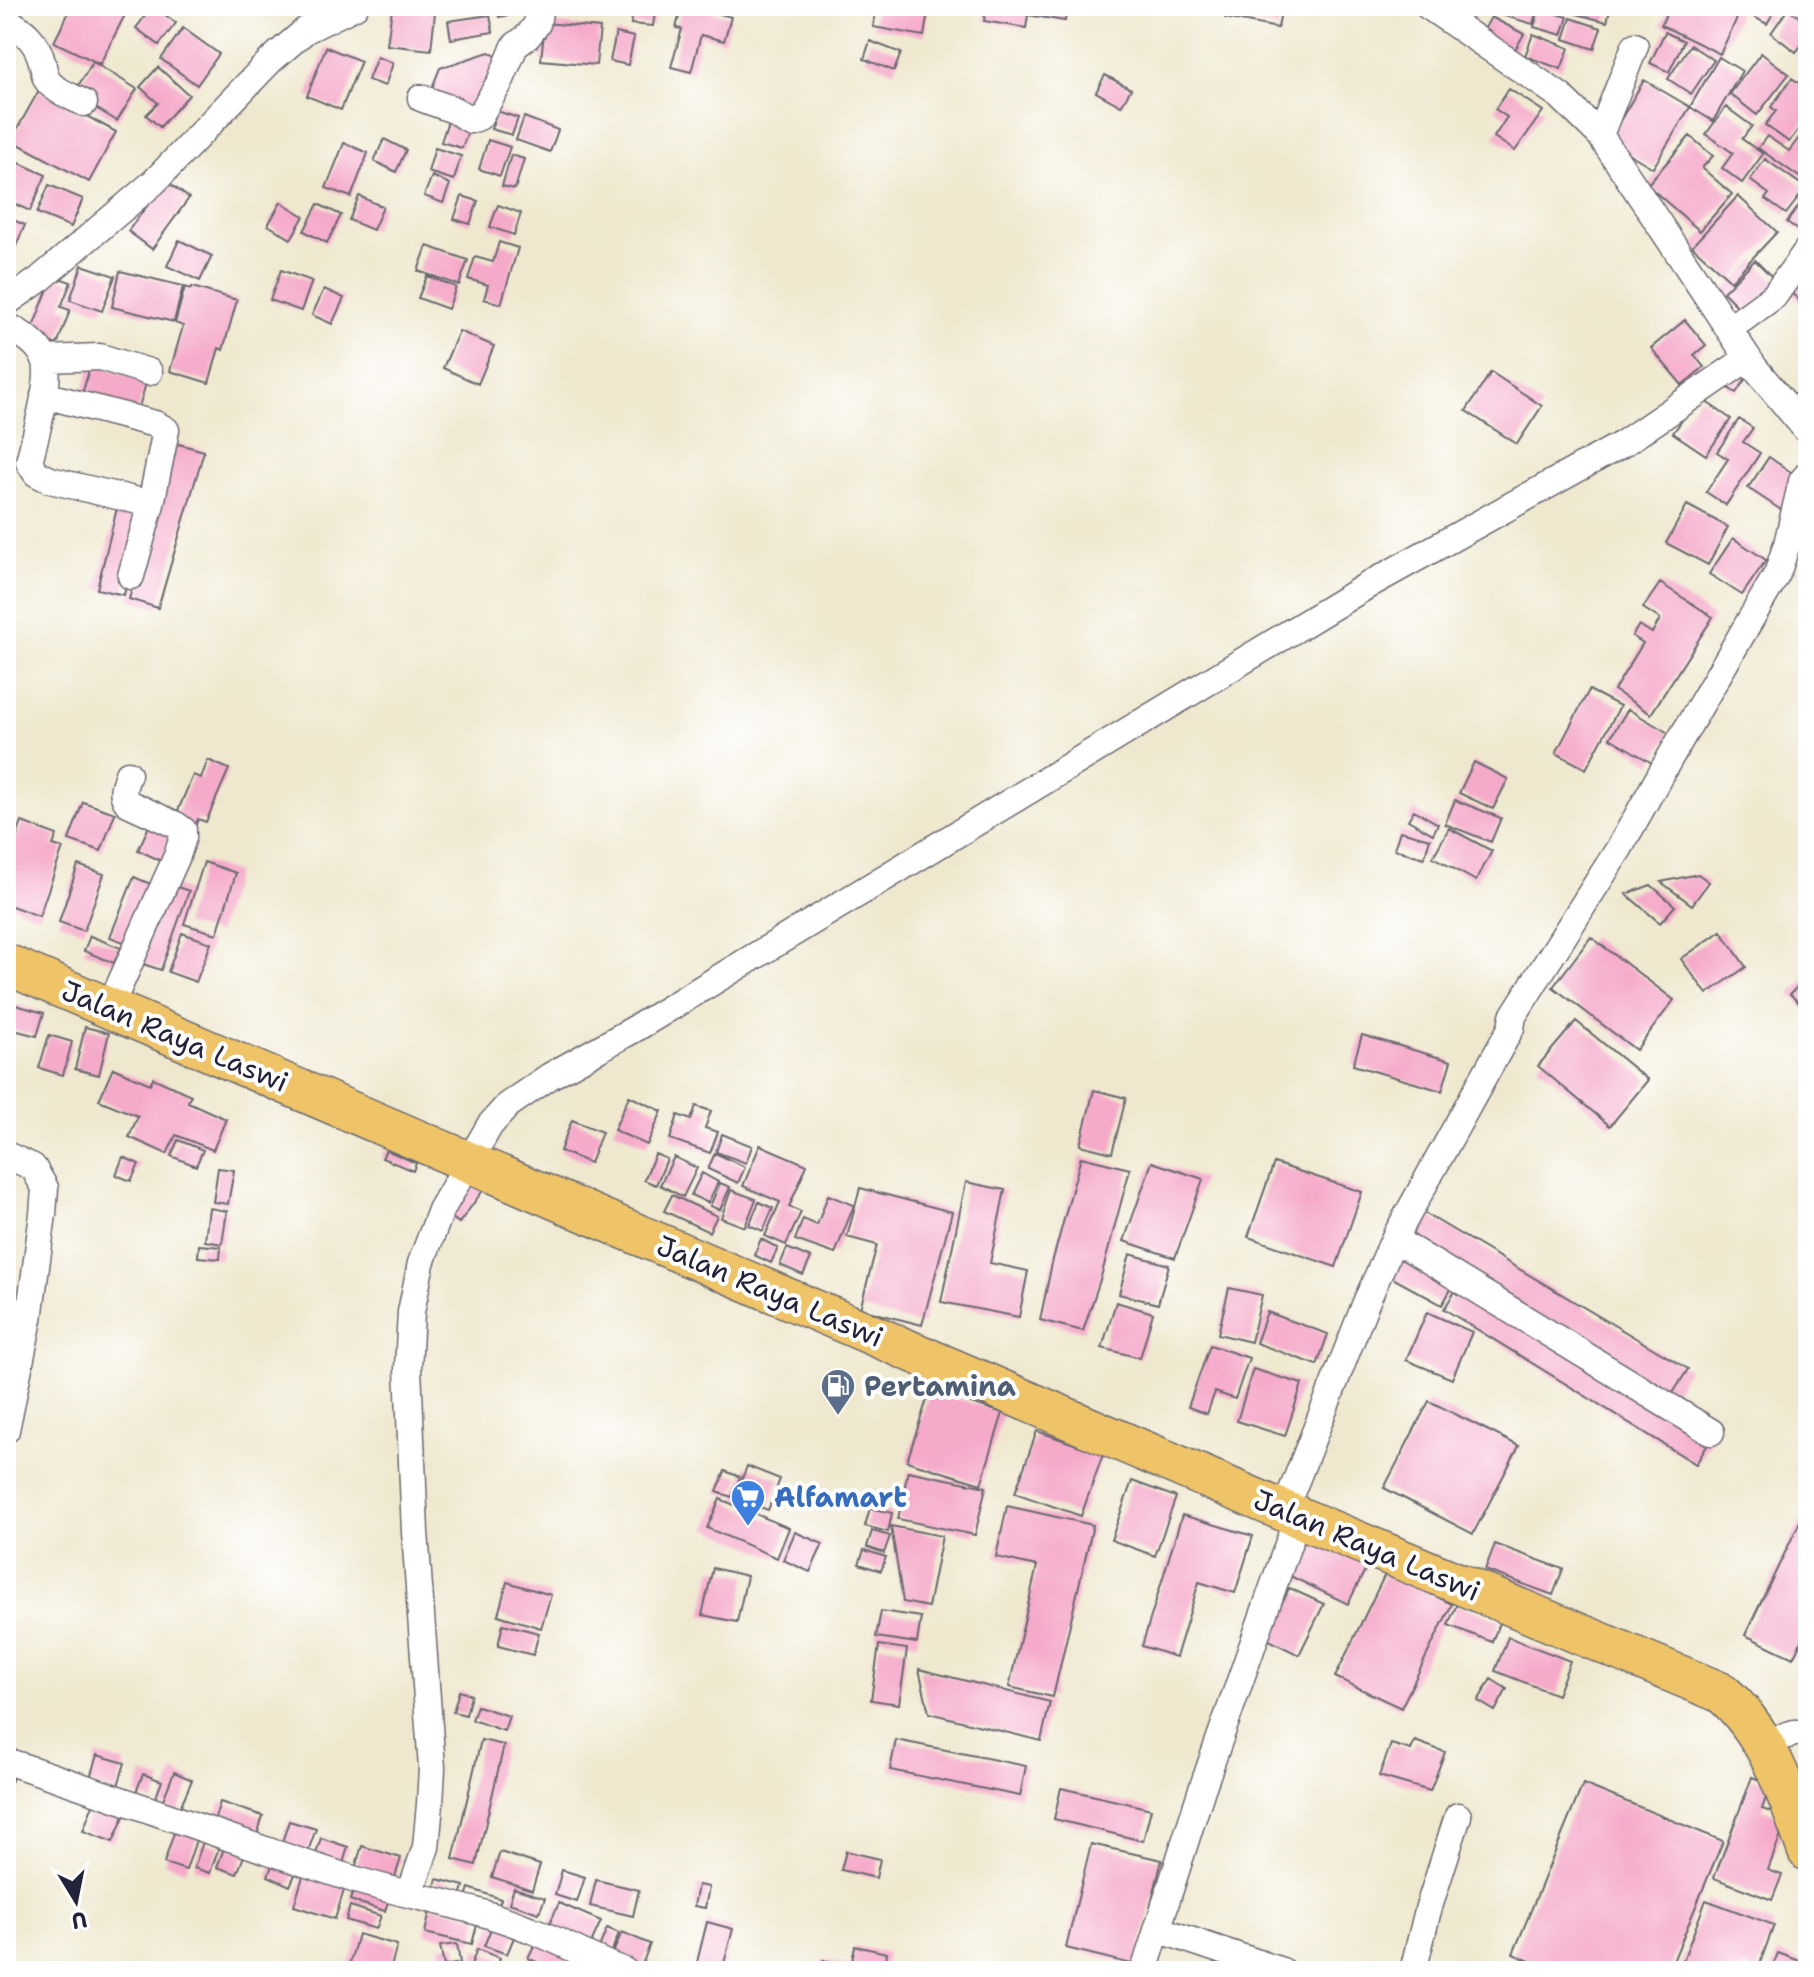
<svg xmlns="http://www.w3.org/2000/svg" width="1814" height="1977" viewBox="0 0 1814 1977" font-family="'Shantell Sans',sans-serif">
<style>
.building{fill:#f5aaca}
.lines{fill:none;stroke-linecap:round;stroke-linejoin:round}
.street-casing{stroke:#6a676f;stroke-width:29}
.primary-casing{stroke:#6a676f;stroke-width:43}
.street{stroke:#fff;stroke-width:26}
.primary{stroke:#efc469;stroke-width:40}
.labels{text-anchor:middle;stroke-width:8;stroke-linejoin:round;paint-order:stroke}
.street-label{font-size:28px;fill:#22223b;stroke:#fff}
.service-label{font-size:28px;font-weight:bold;fill:#4e5e75;stroke:#fff;text-anchor:start}
.shop-label{font-size:28px;font-weight:bold;fill:#366cbe;stroke:#fff;text-anchor:start}
</style>
<rect width="100%" height="100%" fill="#fff"/>
<filter id="ink" filterUnits="userSpaceOnUse"><feTurbulence type="fractalNoise" baseFrequency=".0125" numOctaves="2"/><feDisplacementMap in="SourceGraphic" scale="16" xChannelSelector="R" yChannelSelector="G"/><feConvolveMatrix kernelMatrix="1 2 1 2 8 2 1 2 1" color-interpolation-filters="sRGB"/></filter>
<filter id="wash" filterUnits="userSpaceOnUse"><feTurbulence type="fractalNoise" baseFrequency=".006" numOctaves="4" result="noise"/><feDisplacementMap in="SourceGraphic" scale="32" xChannelSelector="R" yChannelSelector="G"/><feGaussianBlur stdDeviation="1.8" result="paint"/><feColorMatrix in="noise" values="0 0 0 0 0 0 0 0 0 0 0 0 0 0 0 0 0 1.4 0 .05"/><feComposite in="paint" operator="in"/></filter>
<g filter="url(#wash)">
<rect width="100%" height="100%" fill="#efe8cf"/>
<g id="blocks">
<path class="building" d="M72,6H122L128,9L100,64L54,42Z
M153,6L176,23L159,45L136,28Z
M460,6H486V8L461,12Z
M497,6H525L526,12L499,17Z
M633,6H656L653,26L631,24Z
M682,6H691L731,17L724,41L701,35L691,72L671,67L682,29L676,28Z
M876,6H929L924,36L873,27Z
M986,6H1067L1065,21L1028,15L1026,28L984,21Z
M1193,6H1213L1211,12Z
M1227,6H1282L1278,28L1225,18Z
M1500,6H1538L1533,24L1498,14Z
M1575,6H1611L1607,22L1573,13Z
M1670,6H1722L1739,14L1720,54L1661,25Z
M1750,6H1777L1767,24L1746,13Z
M392,8L435,13L431,50L387,45Z
M1539,9L1568,17L1562,35L1534,27Z
M1788,9L1808,23V37L1796,52L1771,33Z
M490,15L493,32L451,39L448,21Z
M1491,17L1524,34L1512,55L1480,37Z
M1571,18L1601,28L1594,49L1564,39Z
M545,23L600,28L596,65L541,60Z
M183,28L219,54L197,85L161,59Z
M1665,32L1684,41L1669,72L1650,63Z
M616,33L634,37L628,65L610,61Z
M1533,34L1569,48L1561,69L1525,56Z
M870,41L901,53L894,71L864,59Z
M1690,45L1714,60L1691,94L1668,79Z
M326,47L361,61L341,110L307,96Z
M489,52L501,59L469,107L430,93L440,68Z
M1761,53L1789,74L1757,115L1730,94Z
M377,57L393,63L385,86L368,80Z
M1719,57L1742,71L1713,121L1690,107Z
M93,62L137,89L117,121L73,94Z
M158,67L189,95L160,127L146,115L158,103L140,87Z
M1105,75L1131,89L1121,106L1096,92Z
M1792,78L1808,90V116L1789,142L1765,125L1776,111L1771,107Z
M1644,80L1690,107L1653,168L1608,141Z
M1509,89L1543,111L1515,151L1494,137L1507,117L1495,109Z
M39,90L116,132L89,182L11,140Z
M1726,107L1752,126L1742,139L1763,154L1742,183L1722,168L1733,153L1706,134Z
M497,111L518,118L512,135L491,129Z
M524,117L558,130L550,152L516,140Z
M448,121L469,128L462,148L441,142Z
M1804,131L1808,133V183L1758,148L1767,136L1789,151Z
M1690,136L1713,156L1702,168L1732,194L1700,231L1647,185Z
M384,139L406,150L396,172L374,161Z
M488,140L510,147L500,176L479,169Z
M344,143L368,153L351,197L326,188Z
M435,148L461,156L454,180L428,172Z
M511,155L524,159L515,189L502,186Z
M6,157L46,175L30,211L6,200Z
M1765,159L1806,188L1786,214L1765,199L1769,194L1750,180Z
M432,176L450,184L443,203L424,196Z
M166,181L189,198L152,249L128,231Z
M49,185L83,199L71,227L37,213Z
M1808,194V237L1787,222Z
M359,196L383,207L373,230L349,220Z
M462,196L478,201L470,224L454,219Z
M1738,196L1777,232L1731,281L1692,246Z
M281,202L304,216L291,239L268,225Z
M318,204L341,215L327,243L304,231Z
M498,205L521,213L514,235L490,227Z
M6,217L25,225L6,269Z
M179,240L212,256L200,281L167,266Z
M499,242L518,248L501,304L484,299L488,285L468,279L475,257L493,262Z
M427,246L468,260L459,285L418,271Z
M1755,260L1777,282L1745,314L1723,292Z
M1808,260V304L1806,307L1783,285Z
M82,265L115,276L102,311L70,300Z
M281,270L312,281L301,311L270,300Z
M120,271L183,286L174,322L112,307Z
M53,276L71,282L61,307L70,310L57,345L30,335Z
M427,276L456,287L448,309L418,298Z
M185,287L191,289L192,287L237,300L223,350L219,348L209,383L170,371L183,326L175,323Z
M324,289L344,298L332,324L312,315Z
M1685,320L1706,345L1694,355L1704,367L1682,385L1651,348Z
M459,331L494,346L478,384L443,368Z
M91,364L147,380L136,417L80,401Z
M1736,371L1746,378L1736,393L1725,386Z
M1491,372L1542,406L1517,444L1466,411Z
M1699,397L1731,419L1706,455L1673,433Z
M1739,419L1753,428L1743,442L1760,453L1726,505L1706,492L1728,459L1717,452Z
M175,443L204,451L158,608L129,599Z
M1769,457L1802,480L1781,510L1748,488Z
M1687,505L1728,527L1708,565L1666,543Z
M117,508L143,514L124,595L97,589Z
M1733,538L1766,560L1742,595L1709,574Z
M1660,583L1713,617L1651,714L1614,690L1643,643L1632,636L1639,625L1652,633L1660,619L1643,608Z
M1589,690L1620,706L1586,769L1556,753Z
M1628,709L1670,734L1652,763L1610,738Z
M208,760L229,769L206,822L198,819L194,829L174,820L193,775L201,778Z
M1474,762L1508,779L1493,809L1459,793Z
M1455,800L1501,818L1491,842L1445,824Z
M83,802L115,813L101,851L69,840Z
M1414,810L1438,824L1433,834L1408,820Z
M22,822L57,835L53,845L63,848L39,916L6,904V866Z
M150,824L176,837L163,862L138,850Z
M1449,828L1492,851L1476,881L1433,857Z
M1400,831L1430,839L1424,858L1394,849Z
M204,862L236,873L217,934L184,924Z
M78,865L104,874L84,931L59,922Z
M1698,874L1709,882L1692,905L1661,882Z
M134,877L153,885L129,944L110,937Z
M168,884L189,891L161,970L140,963Z
M1651,885L1675,906L1660,923L1626,894Z
M1721,931L1746,967L1707,994L1681,959Z
M182,933L211,943L196,982L168,972Z
M90,936L121,948L114,963L84,951Z
M1591,937L1674,1000L1636,1050L1553,987Z
M1808,976V1012L1790,994Z
M12,1004L44,1013L37,1036L6,1028Z
M1576,1021L1648,1080L1610,1126L1538,1066Z
M85,1027L109,1033L99,1075L75,1069Z
M49,1035L72,1042L63,1075L39,1068Z
M1362,1035L1451,1061L1442,1091L1353,1065Z
M113,1068L150,1084L153,1078L191,1095L188,1102L226,1119L213,1150L176,1135L167,1154L129,1137L138,1116L99,1100Z
M1094,1090L1126,1098L1112,1153L1080,1145Z
M629,1096L662,1111L647,1145L614,1130Z
M696,1106L711,1111L705,1128L718,1132L710,1153L670,1139L678,1115L691,1120Z
M572,1120L602,1132L590,1163L560,1151Z
M722,1134L752,1146L746,1163L716,1152Z
M178,1140L203,1150L196,1166L171,1156Z
M760,1145L807,1165L789,1207L801,1212L786,1245L765,1236L780,1202L743,1186Z
M386,1150L416,1163L413,1171L382,1158Z
M715,1153L745,1167L738,1183L708,1169Z
M655,1154L667,1159L656,1185L644,1180Z
M123,1157L139,1164L131,1181L116,1175Z
M674,1157L697,1168L683,1197L660,1185Z
M1081,1157L1130,1169L1101,1277L1083,1331L1040,1320L1052,1263Z
M1152,1162L1203,1179L1175,1258L1124,1241Z
M1274,1163L1362,1192L1336,1267L1248,1237Z
M218,1168L234,1170L228,1204L213,1202Z
M702,1173L718,1182L708,1203L691,1195Z
M477,1177L487,1185L459,1223L448,1215Z
M966,1182L1005,1190L990,1263L1028,1271L1019,1317L941,1302Z
M720,1183L730,1187L720,1210L710,1206Z
M860,1188L952,1212L922,1325L860,1309L877,1245L847,1237Z
M731,1190L756,1199L745,1227L721,1218Z
M672,1195L717,1216L709,1232L664,1211Z
M828,1195L854,1205L835,1254L795,1240L803,1219L817,1225Z
M759,1202L773,1208L763,1231L749,1225Z
M209,1208L227,1211L222,1244L205,1241Z
M1416,1208L1688,1369L1670,1398L1399,1237Z
M761,1239L778,1248L771,1263L754,1255Z
M199,1245L221,1247L220,1259L198,1257Z
M787,1248L811,1258L803,1275L780,1265Z
M1398,1251L1454,1284L1442,1305L1385,1274Z
M1130,1254L1169,1265L1158,1304L1119,1294Z
M1459,1285L1711,1439L1696,1464L1444,1309Z
M1229,1288L1262,1295L1251,1342L1218,1334Z
M1116,1302L1153,1313L1140,1358L1102,1348Z
M1267,1312L1328,1334L1317,1365L1256,1343Z
M1427,1312L1472,1332L1452,1379L1406,1360Z
M1210,1345L1249,1358L1235,1399L1215,1392L1207,1414L1188,1407Z
M1253,1369L1302,1384L1285,1436L1237,1421Z
M930,1390L1003,1413L981,1484L907,1461Z
M1429,1401L1519,1446L1473,1534L1384,1488Z
M1037,1431L1103,1454L1081,1516L1015,1493Z
M747,1466L780,1479L768,1510L735,1498Z
M725,1471L740,1477L732,1497L717,1492Z
M908,1471L986,1487L975,1535L898,1519Z
M1132,1481L1176,1497L1155,1556L1111,1540Z
M720,1499L789,1528L777,1558L707,1528Z
M1808,1505V1628L1793,1658L1745,1635Z
M1007,1506L1093,1525L1053,1697L1009,1687L1037,1566L996,1557Z
M870,1508L892,1513L888,1532L865,1526Z
M1182,1515L1253,1536L1235,1593L1199,1582L1176,1657L1142,1646Z
M891,1526L942,1536L928,1607L903,1602Z
M872,1531L890,1536L884,1553L867,1547Z
M795,1532L823,1544L810,1572L783,1560Z
M1302,1533L1368,1564L1348,1604L1282,1572Z
M1495,1544L1563,1569L1553,1595L1485,1570Z
M864,1550L886,1557L881,1571L859,1564Z
M713,1568L747,1576L737,1622L702,1615Z
M1386,1572L1452,1604L1401,1708L1335,1677Z
M507,1582L551,1595L541,1628L498,1615Z
M1289,1588L1324,1604L1299,1655L1265,1638Z
M1457,1604L1500,1621L1492,1642L1448,1625Z
M881,1611L921,1617L917,1643L876,1637Z
M503,1624L539,1633L533,1655L498,1646Z
M1508,1637L1570,1661L1557,1695L1495,1671Z
M879,1645L907,1649L899,1704L871,1700Z
M919,1669L1050,1702L1041,1741L929,1713Z
M1491,1679L1507,1689L1495,1711L1478,1701Z
M459,1691L471,1695L466,1715L453,1712Z
M477,1706L509,1716L504,1731L472,1720Z
M481,1740L504,1745L476,1865L453,1859Z
M896,1740L1026,1766L1020,1796L890,1770Z
M1415,1741L1445,1752L1430,1791L1379,1776L1391,1744L1411,1750Z
M97,1755L125,1763L116,1792L88,1784Z
M174,1772L192,1780L178,1812L161,1805Z
M6,1774L13,1777L6,1796Z
M143,1774L162,1781L154,1802L135,1795Z
M1752,1777L1771,1784L1762,1809L1787,1818L1768,1870L1782,1875L1772,1900L1714,1878Z
M1583,1784L1723,1841L1669,1971H1532L1535,1963L1513,1954Z
M1061,1788L1151,1809L1143,1841L1054,1819Z
M94,1802L125,1814L113,1842L83,1831Z
M220,1802L263,1816L257,1835L214,1821Z
M289,1821L316,1829L306,1857L280,1848Z
M176,1827L198,1834L186,1870L164,1863Z
M321,1838L348,1847L341,1870L314,1860Z
M203,1842L219,1847L210,1873L194,1868Z
M1091,1844L1162,1860L1136,1965L1066,1948Z
M225,1846L245,1853L237,1874L217,1867Z
M362,1846L401,1858L393,1883L354,1871Z
M846,1851L880,1859L876,1878L841,1870Z
M500,1852L540,1865L532,1890L492,1877Z
M274,1861L297,1870L290,1886L268,1876Z
M562,1870L585,1877L577,1902L555,1895Z
M304,1873L345,1887L335,1919L294,1906Z
M437,1879L464,1886L460,1900L433,1893Z
M596,1880L639,1890L633,1916L590,1906Z
M356,1885L390,1896L385,1911L350,1900Z
M698,1885L709,1887L705,1908L694,1906Z
M469,1888L501,1899L496,1913L464,1903Z
M514,1888L545,1898L539,1913L509,1903Z
M1706,1900L1774,1925L1757,1971L1743,1967L1742,1971H1679Z
M559,1903L601,1921L587,1952L545,1934Z
M350,1906L381,1916L376,1929L346,1920Z
M431,1906L479,1917L472,1944L425,1933Z
M495,1919L518,1928L507,1954L484,1946Z
M707,1922L733,1929L722,1971L695,1970Z
M607,1928L619,1933L609,1958L597,1953Z
M622,1932L650,1944L641,1967L612,1955Z
M358,1934L397,1945L390,1971L348,1970Z
M537,1940L590,1971H556L528,1958Z
M457,1944L460,1963L444,1966L440,1946Z
M855,1946L887,1953L884,1971H821L823,1960L851,1966Z
M477,1949L500,1958L495,1971H479L470,1968Z
M1778,1953L1808,1964V1971H1771Z"/>
</g>
</g>
<g filter="url(#ink)">
<use href="#blocks" fill-opacity="0" stroke="#6a676f" stroke-width="2"/>
<g class="lines">
<defs>
<path id="street" d="M1428,6L1560,96L1600,135L1754,367L1808,432
M6,20C24,30 37,41 42,62C44,68 44,74 47,80C54,91 73,97 84,103
M421,98L454,110L471,120L479,117L500,82L515,46L528,36L537,24L540,6
M1600,135L1635,46
M6,303L40,279L154,182L270,61L306,30L355,6
M6,325C21,334 36,341 44,357C54,375 34,440 29,462L36,473L50,480L151,504
M1729,329L1774,296L1808,249
M46,359L100,357L149,372
M44,395L155,424L166,430L151,504L131,576
M109,1009L177,856L183,837V830L176,825L128,803C120,794 124,785 128,774
M6,1155L33,1167L45,1188L43,1214L29,1319L6,1430
M1394,1239L1711,1432
M1284,1511L1365,1305L1394,1239L1511,1028L1513,1016L1620,847L1668,761L1777,574L1787,544L1802,481L1808,474
M1764,1743L1794,1733H1808
M6,1761C122,1799 237,1842 353,1879C411,1897 472,1906 529,1929C561,1941 591,1959 624,1971
M410,1894L426,1847L430,1804L432,1768L415,1532L408,1368L411,1312L421,1263L441,1210L490,1125L508,1105L550,1076L638,1027L1370,584L1624,443L1748,358
M1157,1929L1282,1971
M1144,1971L1201,1792L1298,1516
M1413,1971L1428,1910L1458,1816"/>
<path id="primary" d="M6,964L1284,1511L1722,1693C1769,1734 1787,1794 1808,1851"/>
</defs>
<use href="#street" class="street-casing"/>
<use href="#primary" class="primary-casing"/>
<use href="#street" class="street"/>
<use href="#primary" class="primary"/>
</g>
</g>
<defs>
<symbol id="fuel-pin" viewBox="-11 -11 22 30"><path d="M0 17L-7.5 6A9.5 9.5 0 1 1 7.5 6Z" fill="#5c6f8a" stroke="#fff"/><path d="M-5.5-6h7V0h2V4h1.3V-2.5L3-4.5l.8-.8L6-3V5H2.5V1h-1V6h-7ZM-4.2-4.7v3.2H.2V-4.7Z" fill="#fff"/></symbol>
<symbol id="supermarket-pin" viewBox="-11 -11 22 30"><path d="M0 17L-7.5 6A9.5 9.5 0 1 1 7.5 6Z" fill="#3f7fe0" stroke="#fff"/><path d="M-6-5.5h2.5l.6 2H6L4.5 2H-2.5L-4.4-4H-6ZM-1.5 3.2a1.3 1.3 0 1 0 .1 0ZM3 3.2a1.3 1.3 0 1 0 .1 0Z" fill="#fff"/></symbol>
</defs>
<g fill-rule="evenodd">
<use href="#fuel-pin" x="818" y="1366" width="40" height="54"/>
<use href="#supermarket-pin" x="728" y="1477" width="40" height="54"/>
</g>
<g class="labels">
<g class="street-label">
<text transform="translate(175 1036) rotate(23)" y="10">Jalan Raya Laswi</text>
<text transform="translate(770 1291) rotate(23)" y="10">Jalan Raya Laswi</text>
<text transform="translate(1367 1545) rotate(23)" y="10">Jalan Raya Laswi</text>
</g>
<g class="service-label">
<text x="864" y="1396">Pertamina</text>
</g>
<g class="shop-label">
<text x="774" y="1507">Alfamart</text>
</g>
</g>
<rect width="1814" height="1977" fill="none" stroke="#fff" stroke-width="32"/>
<g transform="translate(76 1901) rotate(170)" stroke="#ffffff" stroke-width="6" paint-order="stroke">
<path d="M0-6L14 30L0 20L-14 30Z" fill="#22223b"/>
<text y="-12" font-size="22" font-weight="bold" text-anchor="middle" fill="#22223b">U</text>
</g>
</svg>
